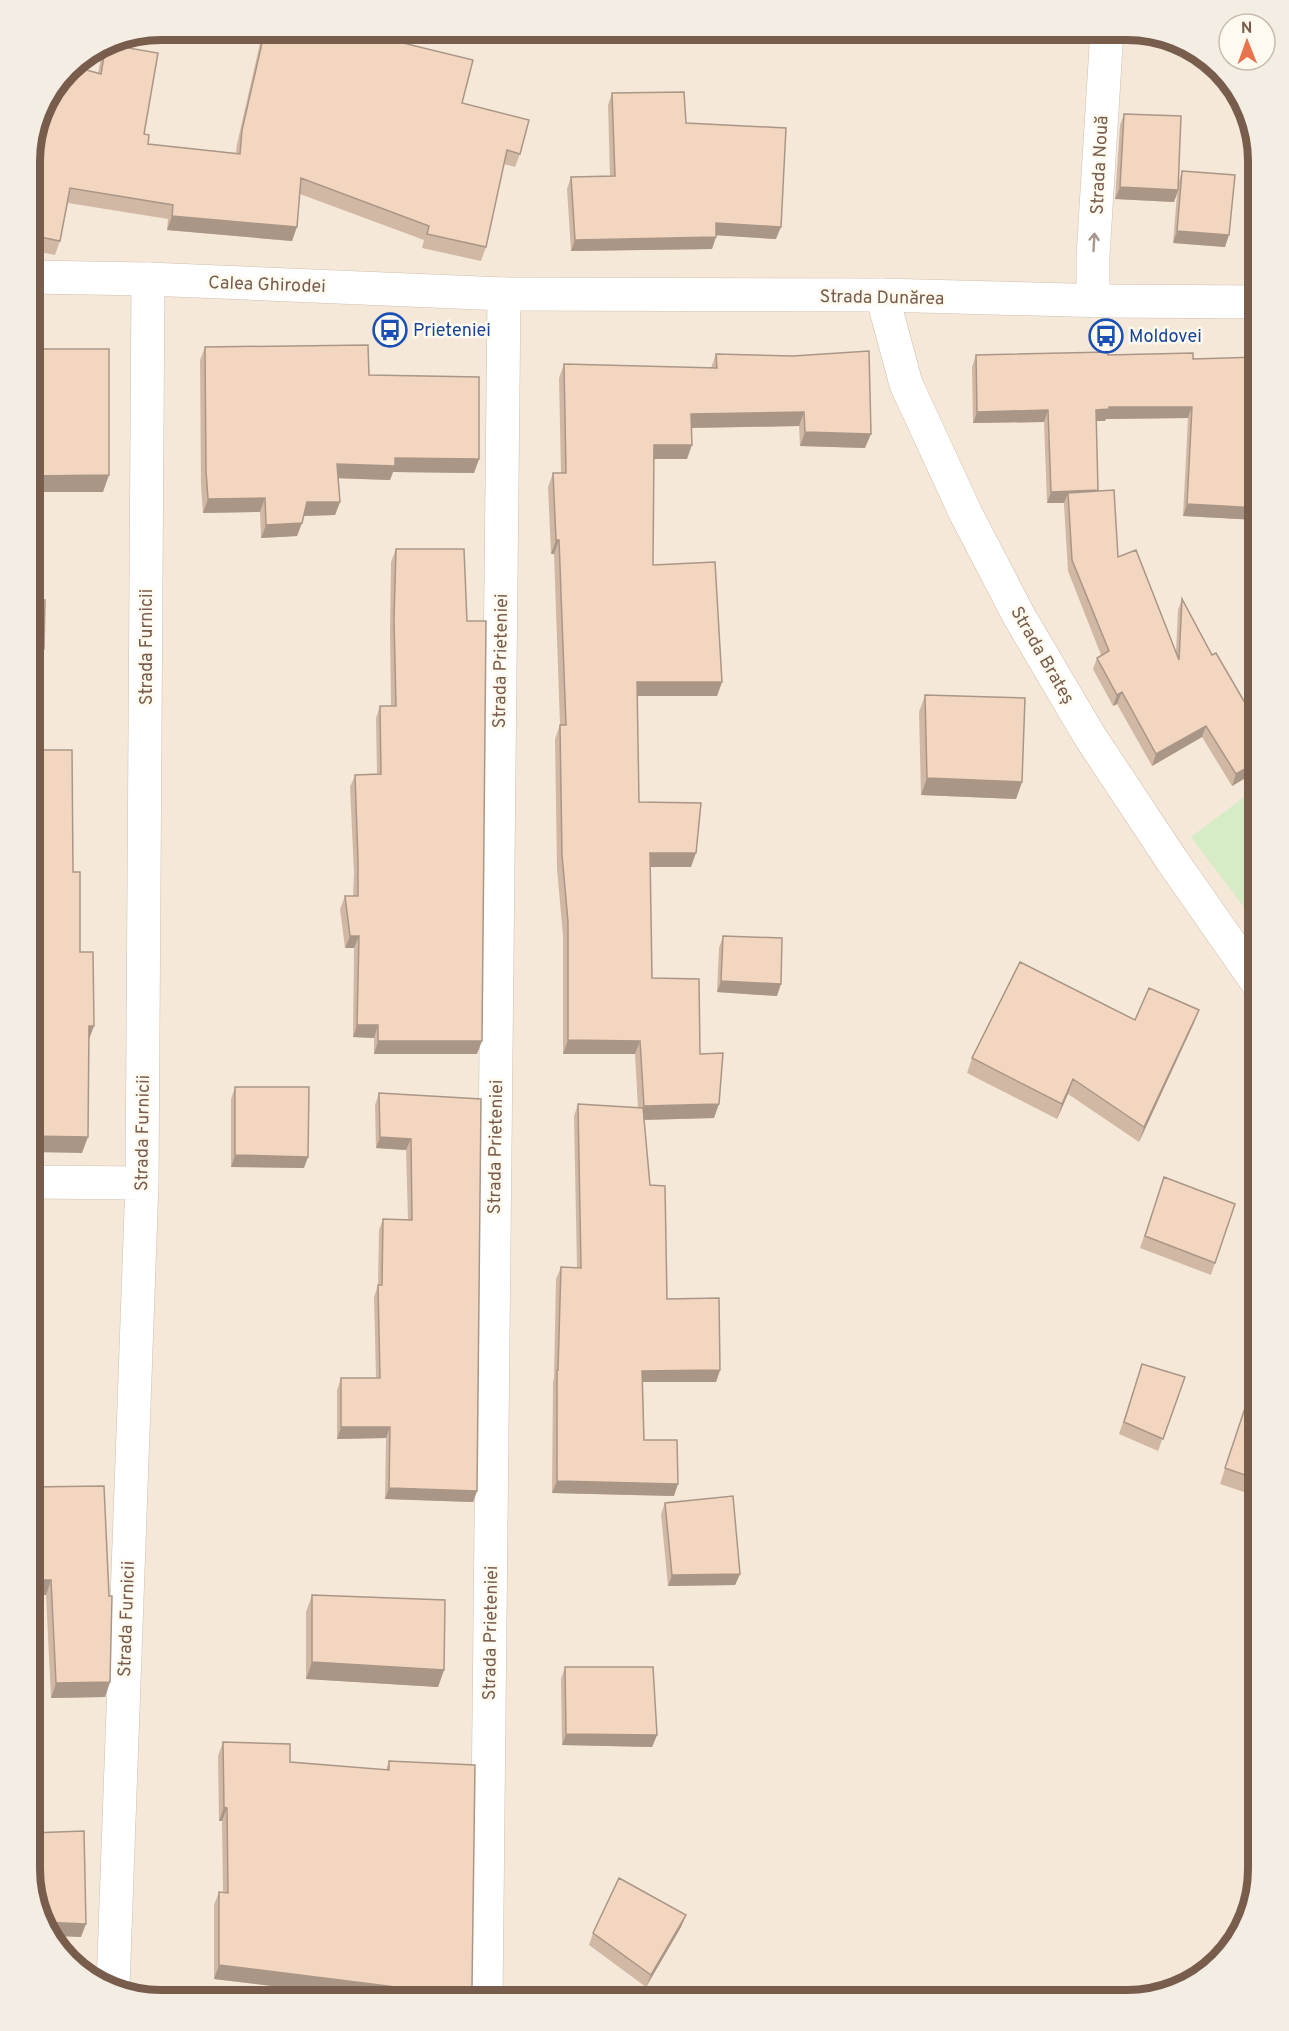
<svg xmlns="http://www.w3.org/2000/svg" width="1289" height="2031" viewBox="0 0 1289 2031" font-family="Overpass,sans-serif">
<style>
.residential{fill:#f5e8d8}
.green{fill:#d5ecc7}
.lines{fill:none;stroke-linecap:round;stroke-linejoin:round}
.minor-casing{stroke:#d0beae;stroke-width:34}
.tertiary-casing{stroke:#d0beae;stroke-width:34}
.minor{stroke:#fff;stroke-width:33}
.tertiary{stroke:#fff;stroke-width:33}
.wall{fill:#d1b8a5}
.shaded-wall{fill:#aa9686}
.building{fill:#f3d6c0;stroke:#aa9686;stroke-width:1.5}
.oneway{stroke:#a8968b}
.labels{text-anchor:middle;stroke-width:5;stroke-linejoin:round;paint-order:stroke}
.street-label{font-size:18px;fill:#795d4c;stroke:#fffaf0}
.transit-label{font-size:18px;fill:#164399;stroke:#fffaf0;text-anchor:start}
.rim{fill:none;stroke:#795d4c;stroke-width:8}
</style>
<rect width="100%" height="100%" fill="#fdf6e9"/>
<path class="residential" d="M161,30H1137L1200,52L1245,103L1259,161V1870L1237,1942L1186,1987L1128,2001H153L89,1979L44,1928L30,1870V153L40,111L69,68L111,40Z"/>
<path class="green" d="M1259,786V927L1191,837Z"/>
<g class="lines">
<defs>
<path id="minor" d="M882,295L906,384L966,514L1019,616L1089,735L1171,859L1259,985
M1093,301V256L1107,30
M30,1182L142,1183
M113,1987L142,1183L148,279
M486,2001L504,294"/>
<path id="tertiary" d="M30,277L148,279L504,294L882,295L1107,301L1259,302"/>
</defs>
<use href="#minor" class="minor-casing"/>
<use href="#tertiary" class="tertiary-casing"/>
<use href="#minor" class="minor"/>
<use href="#tertiary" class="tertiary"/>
</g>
<path class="wall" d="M263,30H372L370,35L462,103L520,154L515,167L504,164L486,247L481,261L422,248L424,240L300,194L292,241L167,230L168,219L68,203L60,241L55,255L30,250V153L98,73L101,58L106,44L148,144L236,153L237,144Z
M612,93L686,123L776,239L716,235L712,249L571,251L567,189L571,177L610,176L608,105Z
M1124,114L1179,181L1182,171L1225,247L1173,243L1177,194L1174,202L1115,199L1120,125Z
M1251,127L1255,144H1251Z
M205,347L369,375L479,459L474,473L393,472L390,480L338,478L340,502L335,515L304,516L297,536L261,538L260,512L203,513L201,485L200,360Z
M716,354L865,448L800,446L799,426L691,428L687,459H654L653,565L722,682L717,696H637L639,802L691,867H650L652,978L700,1054L714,1118L644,1120L650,1185L667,1299L720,1370L716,1382H643L644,1440L674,1496L552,1493L553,1382L554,1378L556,1279L561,1267L577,1268L574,1116L578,1104L638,1108L635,1054H563V936L557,869L555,739L560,725L554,554H551L548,487L553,473H561L559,378L564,364L711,368Z
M976,355H1108L1193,359L1259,357V531H1257V520L1183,516L1188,418L1106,419L1105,421H1096L1098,491L1118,557L1176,652L1178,610L1182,599L1212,655L1259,727V770L1232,786L1202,737L1152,766L1117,704L1113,706L1093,669L1097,658L1101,655L1068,571L1064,505V503H1047L1044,422L973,423L972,367Z
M396,549L477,1054H374V1038L353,1037L354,948H345L340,909L345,896H353L354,873L350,787L355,775L377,774L376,718L380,706H391L390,632L391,562Z
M925,695L1022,782L1016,799L921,795L919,712Z
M723,936L777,996L717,992L719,948Z
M1199,1010L1193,1025L1139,1142L1068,1094L1057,1119L967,1073L972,1058L1135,1020Z
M235,1087L304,1168L231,1167V1099Z
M379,1093L481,1099L477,1491L473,1502L385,1499L386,1438L337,1439V1390L341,1378H376L374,1297L378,1285L379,1230L383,1219H408L406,1150L376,1148L375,1105Z
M1259,1188V1217L1249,1212Z
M1160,1189L1215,1263L1211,1275L1140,1248Z
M1142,1364L1185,1377L1158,1451L1119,1434Z
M1259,1364V1497L1220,1484Z
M30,1487L110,1682L105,1697L51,1698L46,1595Z
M665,1503L740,1574L735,1585L668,1586L661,1514Z
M312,1595L444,1670L438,1687L306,1679V1612Z
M565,1667L657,1735L652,1747L562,1745L561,1679Z
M223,1742L290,1762L386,1770L389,1761L472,1987L475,1997L479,2001H395L214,1979V1905L219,1892H223L222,1821H219L218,1756Z
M686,1915L681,1927L646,1987L589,1945L593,1933Z"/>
<path class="shaded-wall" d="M1253,137L1255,144H1251Z
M1120,187L1178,190L1174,202L1115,199Z
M172,216L297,227L292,241L167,230Z
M716,223L781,227L776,239L712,235Z
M1177,231L1229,235L1225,247L1173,243Z
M716,237L712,249L571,251L575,240Z
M1109,407H1192L1188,418L1106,419L1105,421H1091L1096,410Z
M1048,410L1044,422L973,423L977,412Z
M804,412L799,426L686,428L691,414Z
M805,432L871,434L865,448L800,446Z
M654,445H692L687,459H649Z
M395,458L479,459L474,473L393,472L390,480L332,478L337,464Z
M109,475L103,492H30V476Z
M1098,490L1094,501L1068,493L1064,503H1047L1051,492Z
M265,498L260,512L203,513L208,499Z
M307,502H340L335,515L302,516Z
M1187,504L1259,508V513L1257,520L1183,516Z
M302,523L297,536L261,538L266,525Z
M556,540H559L554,554H551Z
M30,649H44L40,661H30Z
M637,682H722L717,696H631Z
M1122,692L1117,704L1113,706L1117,695Z
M1206,726L1202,737L1152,766L1156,754Z
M1259,761V770L1232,786L1236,774Z
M927,778L1022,782L1016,799L921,795Z
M650,853H696L691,867H645Z
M350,936H359L354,948H345Z
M721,981L781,984L777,996L717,992Z
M1199,1010L1193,1025L1139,1142L1144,1127Z
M357,1025H378L374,1038L353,1037Z
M89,1026H94L88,1042Z
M568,1040L640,1041L635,1054H563Z
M378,1041H482L477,1054H374Z
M1073,1079L1068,1094L1057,1119L1062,1104Z
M719,1104L714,1118L639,1120L644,1106Z
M30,1136L88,1137L82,1153L30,1152Z
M380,1137L411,1139L406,1150L376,1148Z
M235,1155L308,1157L304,1168L231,1167Z
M720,1370L716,1382H638L642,1371Z
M341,1427H390L386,1438L337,1439Z
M557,1481L678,1484L674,1496L552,1493Z
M389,1488L477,1491L473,1502L385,1499Z
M740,1574L735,1585L668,1586L672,1575Z
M30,1580H51L46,1595H30Z
M312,1662L444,1670L438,1687L306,1679Z
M110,1682L105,1697L51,1698L56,1683Z
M566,1734L657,1735L652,1747L562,1745Z
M224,1807L227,1808L222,1821H219Z
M686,1915L681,1927L646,1987L651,1975Z
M42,1922L86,1924L81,1937L51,1936L44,1928Z
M219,1965L403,1988L398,2001H395L214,1979Z"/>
<path class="building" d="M265,30H372L370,35L473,60L462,103L529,120L520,154L507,150L486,247L427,234L429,226L301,178L297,227L172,216L173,205L70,188L60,241L30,235V153L40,111L69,68L72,66L101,74L106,44L158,53L144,134L149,135L148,144L240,154L242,130Z
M684,92L686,123L786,128L781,227L716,223V237L575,240L571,177L615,176L612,93Z
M1124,114L1181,116L1178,190L1120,187Z
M1182,171L1235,175L1229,235L1177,231Z
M368,345L369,375L479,377V459L395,458V466L337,464L340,502H307L302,523L266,525L265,498L208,499L206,471L205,347Z
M30,349H109V475L30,476Z
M869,351L871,434L805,432L804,412L691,414L692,445H654L653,565L715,562L722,682H637L639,802L701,803L696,853H650L652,978L699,979L700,1054L723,1053L719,1104L644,1106L640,1041L568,1040V922L562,855L560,725H566L559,540H556L553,473H566L564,364L717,368L716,354L793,356Z
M1108,352V355L1193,353V359L1259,357V508L1187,504L1192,407H1109V409L1096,410L1098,490L1051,492L1048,410L977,412L976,355Z
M1114,490L1118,557L1136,550L1179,660L1182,599L1212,655L1216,653L1259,727V761L1236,774L1206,726L1156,754L1122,692L1117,695L1097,658L1109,651L1072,560L1068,493Z
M396,549H464L467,621H486L482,1041H378V1025H357L359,936H350L345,896H358V861L355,775L381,774L380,706H396L394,619Z
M30,600H45L44,649H30Z
M925,695L1025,698L1022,782L927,778Z
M30,750H72L73,872H80V952H93L94,1026H89L88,1137L30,1136Z
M723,936L782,938L781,984L721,981Z
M1020,962L1135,1020L1149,988L1199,1010L1144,1127L1073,1079L1062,1104L972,1058Z
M235,1087H309L308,1157L235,1155Z
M379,1093L481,1099L477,1491L389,1488L390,1427H341V1378H380L378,1285H382L383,1219L412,1220L411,1139L380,1137Z
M578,1104L643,1108L650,1185L665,1186L667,1299L719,1298L720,1370L642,1371L644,1440H677L678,1484L557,1481V1370H558L561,1267L581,1268Z
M1164,1177L1235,1204L1215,1263L1145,1236Z
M1259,1188V1204L1253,1201Z
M1142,1364L1185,1377L1163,1439L1124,1422Z
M1259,1366V1480L1225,1468Z
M104,1486L109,1596H112L110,1682L56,1683L51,1580H30V1487Z
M733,1496L740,1574L672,1575L665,1503Z
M312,1595L445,1600L444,1670L312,1662Z
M565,1667H653L657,1735L566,1734Z
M223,1742L290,1744V1762L389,1770V1761L475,1765L472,1987L475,1997L479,2001H403V1988L219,1965V1892L228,1893L227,1808L224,1807Z
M84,1831L86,1924L42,1922L30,1870V1833Z
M619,1878L686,1915L651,1975L593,1933Z
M634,1987L667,2001H627Z"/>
<defs><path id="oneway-shaft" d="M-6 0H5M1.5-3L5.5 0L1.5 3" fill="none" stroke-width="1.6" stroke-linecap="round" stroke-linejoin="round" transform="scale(1.5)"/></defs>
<use class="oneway" href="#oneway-shaft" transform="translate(1094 242) rotate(-87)"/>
<defs>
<symbol id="bus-ring" viewBox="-11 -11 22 22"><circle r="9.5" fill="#fffaf0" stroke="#1a4fb4" stroke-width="1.5"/><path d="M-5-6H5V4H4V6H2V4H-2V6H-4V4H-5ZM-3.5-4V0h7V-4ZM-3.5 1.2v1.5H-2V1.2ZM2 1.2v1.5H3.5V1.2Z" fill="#1a4fb4"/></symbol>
</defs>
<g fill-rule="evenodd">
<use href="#bus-ring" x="371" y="311" width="38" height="38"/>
<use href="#bus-ring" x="1087" y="317" width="38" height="38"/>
</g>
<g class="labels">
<g class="street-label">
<text transform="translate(1099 165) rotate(-87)" y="6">Strada Nouă</text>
<text transform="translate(267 284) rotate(2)" y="6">Calea Ghirodei</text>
<text transform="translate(882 297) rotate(1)" y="6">Strada Dunărea</text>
<text transform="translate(146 647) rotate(-90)" y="6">Strada Furnicii</text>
<text transform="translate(1043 655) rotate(60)" y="6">Strada Brateș</text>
<text transform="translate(500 661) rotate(-89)" y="6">Strada Prieteniei</text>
<text transform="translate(142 1133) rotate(-89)" y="6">Strada Furnicii</text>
<text transform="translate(495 1147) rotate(-89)" y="6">Strada Prieteniei</text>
<text transform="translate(126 1619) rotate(-88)" y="6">Strada Furnicii</text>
<text transform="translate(490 1633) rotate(-89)" y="6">Strada Prieteniei</text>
</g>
<g class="transit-label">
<text x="413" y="336">Prieteniei</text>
<text x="1129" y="342">Moldovei</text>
</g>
</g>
<path d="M0 0H1289V2031H0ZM161 40H1127A121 121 0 0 1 1248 161V1869A121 121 0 0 1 1127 1990H161A121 121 0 0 1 40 1869V161A121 121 0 0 1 161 40Z" fill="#f4ede3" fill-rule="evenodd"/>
<path class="rim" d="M161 40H1127A121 121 0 0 1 1248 161V1869A121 121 0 0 1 1127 1990H161A121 121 0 0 1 40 1869V161A121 121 0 0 1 161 40Z"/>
<g transform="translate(1247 42) rotate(359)"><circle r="28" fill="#fffaf0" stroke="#c9bbae" stroke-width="1.5"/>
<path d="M0-4.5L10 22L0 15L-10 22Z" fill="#e8744e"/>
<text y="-9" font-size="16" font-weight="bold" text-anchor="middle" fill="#795d4c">N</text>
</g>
</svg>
